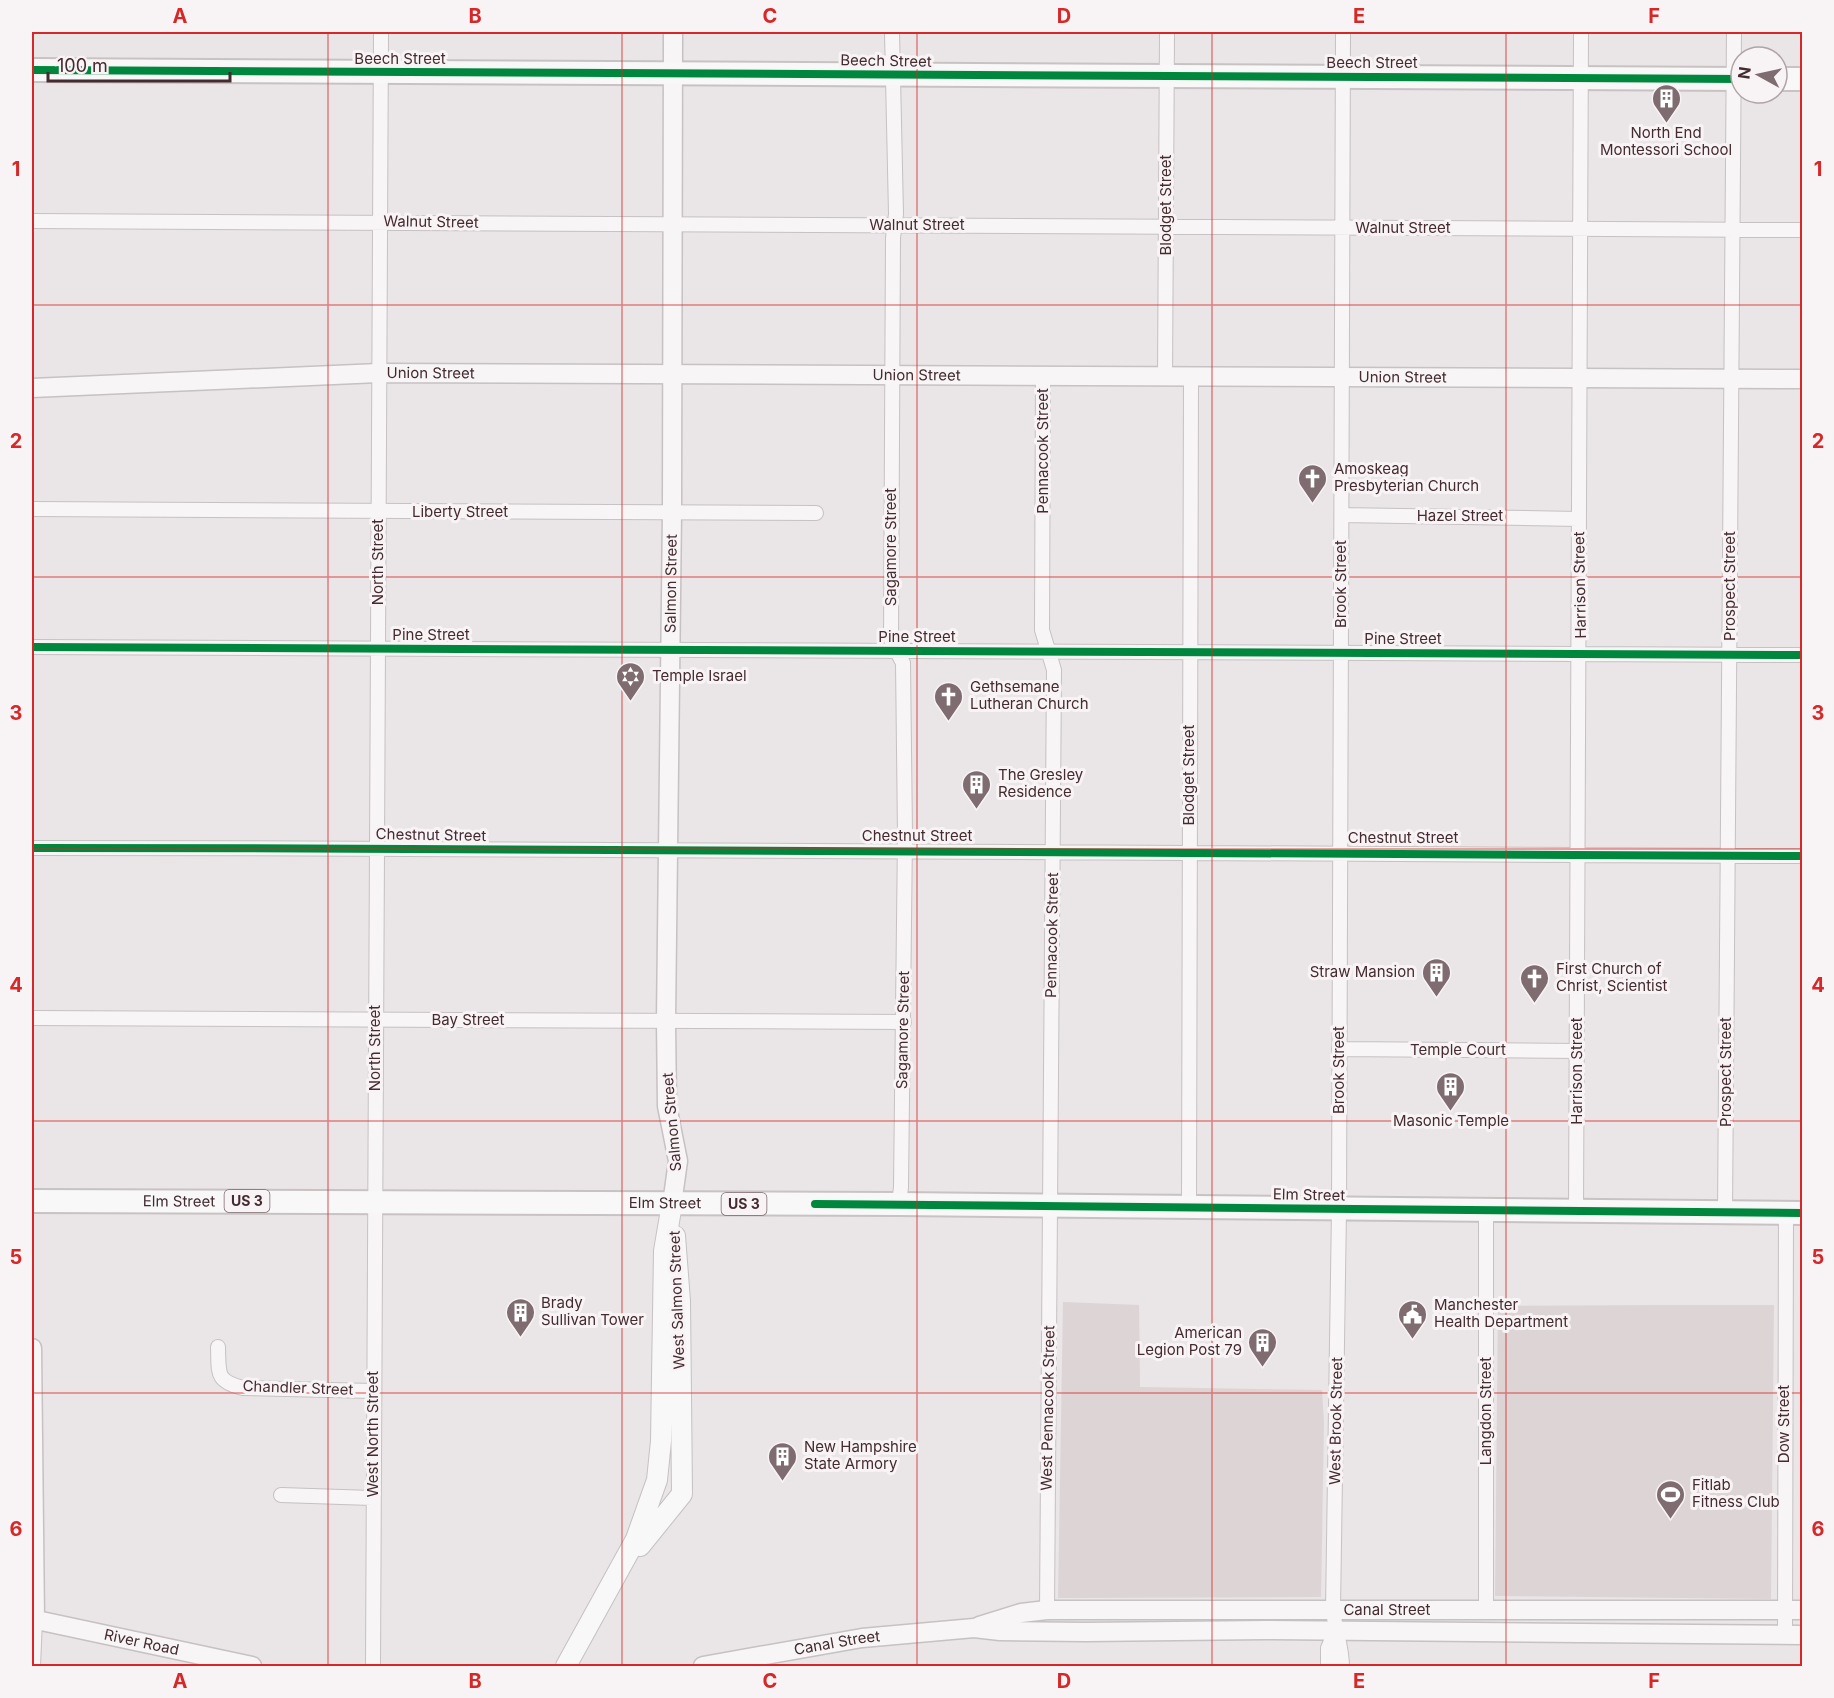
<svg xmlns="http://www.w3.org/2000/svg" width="1834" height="1698" viewBox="0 0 1834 1698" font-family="Inter,sans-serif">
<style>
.built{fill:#ddd4d5}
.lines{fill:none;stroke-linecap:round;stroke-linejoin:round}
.minor-casing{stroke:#c6c1c2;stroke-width:16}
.tertiary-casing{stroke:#c6c1c2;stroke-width:21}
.secondary-casing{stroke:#c6c1c2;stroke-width:22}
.primary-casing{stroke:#c8c2c3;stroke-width:26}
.minor{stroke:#f7f5f5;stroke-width:14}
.tertiary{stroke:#f7f5f5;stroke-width:18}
.secondary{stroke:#f8f8f8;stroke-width:20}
.primary{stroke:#f8f8f8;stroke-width:22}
.cycleway-casing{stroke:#f8f4f5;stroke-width:11}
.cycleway{stroke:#00873e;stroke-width:8}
.grid{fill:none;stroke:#d62828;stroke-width:1.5;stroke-opacity:0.55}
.labels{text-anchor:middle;stroke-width:6;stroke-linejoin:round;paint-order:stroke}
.shield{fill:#f8f4f5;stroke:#7a676b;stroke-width:1.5}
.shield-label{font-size:14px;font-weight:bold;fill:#442b30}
.street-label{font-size:15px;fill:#442b30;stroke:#f8f4f5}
.poi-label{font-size:15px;fill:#442b30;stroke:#f8f4f5;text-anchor:start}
.neatline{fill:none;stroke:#d62828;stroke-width:2}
.grid-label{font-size:20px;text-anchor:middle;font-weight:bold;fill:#d62828}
</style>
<rect width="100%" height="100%" fill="#eae5e6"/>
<path class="built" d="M1063,1302L1139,1305L1140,1387L1322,1390L1324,1423L1321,1597L1058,1598Z
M1650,1305H1774L1771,1599L1495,1596L1498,1306Z
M1802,1307V1421H1800L1801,1368Z"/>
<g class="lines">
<defs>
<path id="minor" d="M892,32L896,214L893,238L891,640L903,663L905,835L901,1187L899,1204
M32,221L1802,230
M1043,377L1042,630L1054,670L1047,1610
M1165,378L1167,32
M32,509L816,513
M1342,515L1579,519
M32,647L1802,655
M32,848C622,849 1212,849 1802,856
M32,1018L904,1022
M1339,1049L1577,1051
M1189,1207L1191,378
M1576,1211L1581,32
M1725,1212L1734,32
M218,1347C219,1373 215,1381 243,1388L373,1391
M281,1495L372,1498
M1486,1612V1210
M1785,1635L1786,1213
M33,1666L35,1620
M373,1666L381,32
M1328,1666V1648L1335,1632
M1342,1666C1342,1647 1335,1630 1333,1610L1339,1209L1343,32"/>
<g id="tertiary">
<path id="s1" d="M32,388L379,373L1802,379"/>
<path id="s2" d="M672,1204L678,1161L667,1106L666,1021L672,512L673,32"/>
<path d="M32,1348L35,1620"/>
<path id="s3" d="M32,1619L252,1666"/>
<path id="s4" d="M979,1626L1021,1613L1047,1610H1802"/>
<path id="s5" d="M703,1666L862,1638L974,1628L1000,1631L1086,1632L1266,1630L1802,1635"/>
</g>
<path id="secondary" d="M640,1546L682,1494L680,1301L675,1236
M566,1666L636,1539L657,1480L661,1441L664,1251L672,1204"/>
<g id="primary">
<path d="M32,70L1741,79"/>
<path d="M1777,79H1802"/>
<path id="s6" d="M32,1201L899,1204L1802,1213"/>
</g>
</defs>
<use href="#minor" class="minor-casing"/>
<use href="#tertiary" class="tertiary-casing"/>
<use href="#secondary" class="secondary-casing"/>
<use href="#primary" class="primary-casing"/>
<use href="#minor" class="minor"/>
<use href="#tertiary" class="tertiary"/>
<use href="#secondary" class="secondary"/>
<use href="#primary" class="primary"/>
<defs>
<path id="cycleway" d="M32,70L1741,79
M32,647L1802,655
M32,848C622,849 1212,849 1802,856
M815,1204L1802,1213"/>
</defs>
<use href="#cycleway" class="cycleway-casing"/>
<use href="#cycleway" class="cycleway"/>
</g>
<path class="grid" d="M328,32V1666M622,32V1666M917,32V1666M1212,32V1666M1506,32V1666M32,305H1802M32,577H1802M32,849H1802M32,1121H1802M32,1393H1802"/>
<defs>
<symbol id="building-pin" viewBox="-11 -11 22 30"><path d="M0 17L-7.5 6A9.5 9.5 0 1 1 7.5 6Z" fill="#7e6c70" stroke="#f8f4f5"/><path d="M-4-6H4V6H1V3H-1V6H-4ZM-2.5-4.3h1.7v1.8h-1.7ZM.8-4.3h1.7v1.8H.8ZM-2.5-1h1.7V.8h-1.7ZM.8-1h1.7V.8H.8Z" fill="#fff"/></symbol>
<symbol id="church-pin" viewBox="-11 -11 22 30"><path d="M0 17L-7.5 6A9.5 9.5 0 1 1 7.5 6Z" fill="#7e6c70" stroke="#f8f4f5"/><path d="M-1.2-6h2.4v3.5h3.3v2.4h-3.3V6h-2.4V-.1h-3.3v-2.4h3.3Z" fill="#fff"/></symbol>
<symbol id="synagogue-pin" viewBox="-11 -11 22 30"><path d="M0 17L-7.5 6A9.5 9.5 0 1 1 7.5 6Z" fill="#7e6c70" stroke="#f8f4f5"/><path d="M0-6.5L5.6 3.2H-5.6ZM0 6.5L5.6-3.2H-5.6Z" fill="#fff"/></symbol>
<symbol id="civic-pin" viewBox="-11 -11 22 30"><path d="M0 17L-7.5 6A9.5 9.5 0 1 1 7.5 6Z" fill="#7e6c70" stroke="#f8f4f5"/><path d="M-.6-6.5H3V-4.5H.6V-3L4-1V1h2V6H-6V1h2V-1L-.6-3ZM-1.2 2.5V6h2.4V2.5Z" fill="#fff"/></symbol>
<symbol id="stadium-pin" viewBox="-11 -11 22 30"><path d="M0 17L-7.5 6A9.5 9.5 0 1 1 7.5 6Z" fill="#7e6c70" stroke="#f8f4f5"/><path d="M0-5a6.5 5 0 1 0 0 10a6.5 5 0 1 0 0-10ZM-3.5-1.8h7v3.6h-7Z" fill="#fff"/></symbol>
</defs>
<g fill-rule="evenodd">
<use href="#building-pin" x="1650" y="82" width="33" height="45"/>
<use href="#church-pin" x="1296" y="462" width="33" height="45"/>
<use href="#synagogue-pin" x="614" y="660" width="33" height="45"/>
<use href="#church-pin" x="932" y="680" width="33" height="45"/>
<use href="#building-pin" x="960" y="768" width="33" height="45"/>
<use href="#building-pin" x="1420" y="956" width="33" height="45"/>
<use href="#church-pin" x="1518" y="962" width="33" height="45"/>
<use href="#building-pin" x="1434" y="1070" width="33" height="45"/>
<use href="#building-pin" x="504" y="1296" width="33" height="45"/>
<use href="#civic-pin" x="1396" y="1298" width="33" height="45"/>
<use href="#building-pin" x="1246" y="1326" width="33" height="45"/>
<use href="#building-pin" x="766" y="1440" width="33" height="45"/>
<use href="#stadium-pin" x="1654" y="1478" width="33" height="45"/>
</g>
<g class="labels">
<g class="shield">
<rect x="224.5" y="1190" width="45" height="22" rx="4.5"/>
<rect x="721.5" y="1193" width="45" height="22" rx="4.5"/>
</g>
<g class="shield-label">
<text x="247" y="1206">US 3</text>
<text x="744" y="1209">US 3</text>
</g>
<g class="street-label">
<text x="400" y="64">Beech Street</text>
<text transform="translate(886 61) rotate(1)" y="5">Beech Street</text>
<text x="1372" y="68">Beech Street</text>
<text transform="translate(1166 205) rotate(-90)" y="5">Blodget Street</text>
<text transform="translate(431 222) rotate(1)" y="5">Walnut Street</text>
<text x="917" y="230">Walnut Street</text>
<text x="1403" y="233">Walnut Street</text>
<text dy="5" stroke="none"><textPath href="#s1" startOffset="399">Union Street</textPath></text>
<text dy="5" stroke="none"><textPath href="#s1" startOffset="885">Union Street</textPath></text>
<text dy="5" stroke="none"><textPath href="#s1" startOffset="1371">Union Street</textPath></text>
<text transform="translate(1043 451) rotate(-90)" y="5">Pennacook Street</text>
<text x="460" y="517">Liberty Street</text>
<text x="1460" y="521">Hazel Street</text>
<text transform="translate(891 547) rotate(-90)" y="5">Sagamore Street</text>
<text transform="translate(378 562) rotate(-90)" y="5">North Street</text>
<text dy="5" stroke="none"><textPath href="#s2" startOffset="622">Salmon Street</textPath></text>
<text transform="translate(1341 584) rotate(-90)" y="5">Brook Street</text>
<text transform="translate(1580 585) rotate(-91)" y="5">Harrison Street</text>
<text transform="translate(1730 586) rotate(-90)" y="5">Prospect Street</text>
<text x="431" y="640">Pine Street</text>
<text x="917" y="642">Pine Street</text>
<text x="1403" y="644">Pine Street</text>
<text transform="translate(1189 775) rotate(-90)" y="5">Blodget Street</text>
<text transform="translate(431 835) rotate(1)" y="5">Chestnut Street</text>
<text x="917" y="841">Chestnut Street</text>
<text x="1403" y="843">Chestnut Street</text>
<text transform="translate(1052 935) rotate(-89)" y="5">Pennacook Street</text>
<text x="468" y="1025">Bay Street</text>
<text transform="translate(903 1030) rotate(-89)" y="5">Sagamore Street</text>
<text transform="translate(375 1048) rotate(-90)" y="5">North Street</text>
<text x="1458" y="1055">Temple Court</text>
<text transform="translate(1339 1070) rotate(-90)" y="5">Brook Street</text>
<text transform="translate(1577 1071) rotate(-90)" y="5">Harrison Street</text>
<text transform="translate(1726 1072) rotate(-90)" y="5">Prospect Street</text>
<text transform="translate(672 1122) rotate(-95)" y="5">Salmon Street</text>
<text transform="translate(1309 1195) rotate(1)" y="5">Elm Street</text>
<text dy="5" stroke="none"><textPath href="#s6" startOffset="147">Elm Street</textPath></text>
<text dy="5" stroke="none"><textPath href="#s6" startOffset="633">Elm Street</textPath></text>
<text transform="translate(677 1300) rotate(-92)" y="5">West Salmon Street</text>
<text transform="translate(298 1388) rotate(2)" y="5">Chandler Street</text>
<text transform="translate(1048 1408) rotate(-89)" y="5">West Pennacook Street</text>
<text transform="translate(1486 1411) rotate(-90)" y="5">Langdon Street</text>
<text transform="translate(1336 1421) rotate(-89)" y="5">West Brook Street</text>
<text transform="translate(1784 1424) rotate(-90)" y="5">Dow Street</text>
<text transform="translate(373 1434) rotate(-90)" y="5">West North Street</text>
<text dy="5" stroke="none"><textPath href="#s4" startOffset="410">Canal Street</textPath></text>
<text dy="5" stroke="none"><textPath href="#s3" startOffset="112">River Road</textPath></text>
<text dy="5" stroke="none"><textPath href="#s5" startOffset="136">Canal Street</textPath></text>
</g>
<g class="poi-label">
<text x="1666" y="138" text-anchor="middle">North End<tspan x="1666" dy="17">Montessori School</tspan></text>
<text x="1334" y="474">Amoskeag<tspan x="1334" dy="17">Presbyterian Church</tspan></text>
<text x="652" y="681">Temple Israel</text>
<text x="970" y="692">Gethsemane<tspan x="970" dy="17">Lutheran Church</tspan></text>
<text x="998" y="780">The Gresley<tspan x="998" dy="17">Residence</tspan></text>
<text x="1556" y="974">First Church of<tspan x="1556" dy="17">Christ, Scientist</tspan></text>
<text x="1415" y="977" text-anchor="end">Straw Mansion</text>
<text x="1451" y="1126" text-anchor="middle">Masonic Temple</text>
<text x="541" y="1308">Brady<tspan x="541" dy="17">Sullivan Tower</tspan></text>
<text x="1434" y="1310">Manchester<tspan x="1434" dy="17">Health Department</tspan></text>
<text x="1242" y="1338" text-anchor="end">American<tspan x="1242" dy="17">Legion Post 79</tspan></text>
<text x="804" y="1452">New Hampshire<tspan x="804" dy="17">State Armory</tspan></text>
<text x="1692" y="1490">Fitlab<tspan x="1692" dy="17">Fitness Club</tspan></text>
</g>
</g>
<rect width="1834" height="1698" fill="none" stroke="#f8f4f5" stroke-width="66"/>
<g transform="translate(1759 75) rotate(278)"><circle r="28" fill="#f8f4f5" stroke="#b0a4a6" stroke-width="1.5"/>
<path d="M0-4.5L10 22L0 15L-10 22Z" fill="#7e6c70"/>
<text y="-9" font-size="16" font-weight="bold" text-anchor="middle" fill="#442b30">N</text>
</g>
<path d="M48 72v9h182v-9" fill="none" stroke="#442b30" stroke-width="3"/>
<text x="57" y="72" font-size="18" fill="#442b30" stroke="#f8f4f5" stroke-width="4.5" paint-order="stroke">100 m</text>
<rect x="33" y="33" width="1768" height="1632" class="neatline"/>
<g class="grid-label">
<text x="180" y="23">A</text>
<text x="475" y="23">B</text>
<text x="770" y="23">C</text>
<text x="1064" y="23">D</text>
<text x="1359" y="23">E</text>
<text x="1654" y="23">F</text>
<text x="16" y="176">1</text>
<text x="1818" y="176">1</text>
<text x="16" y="448">2</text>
<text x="1818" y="448">2</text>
<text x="16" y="720">3</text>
<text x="1818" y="720">3</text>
<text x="16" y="992">4</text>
<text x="1818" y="992">4</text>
<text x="16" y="1264">5</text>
<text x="1818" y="1264">5</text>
<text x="16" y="1536">6</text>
<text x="1818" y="1536">6</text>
<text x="180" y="1688">A</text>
<text x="475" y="1688">B</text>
<text x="770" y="1688">C</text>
<text x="1064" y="1688">D</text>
<text x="1359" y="1688">E</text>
<text x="1654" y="1688">F</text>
</g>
</svg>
